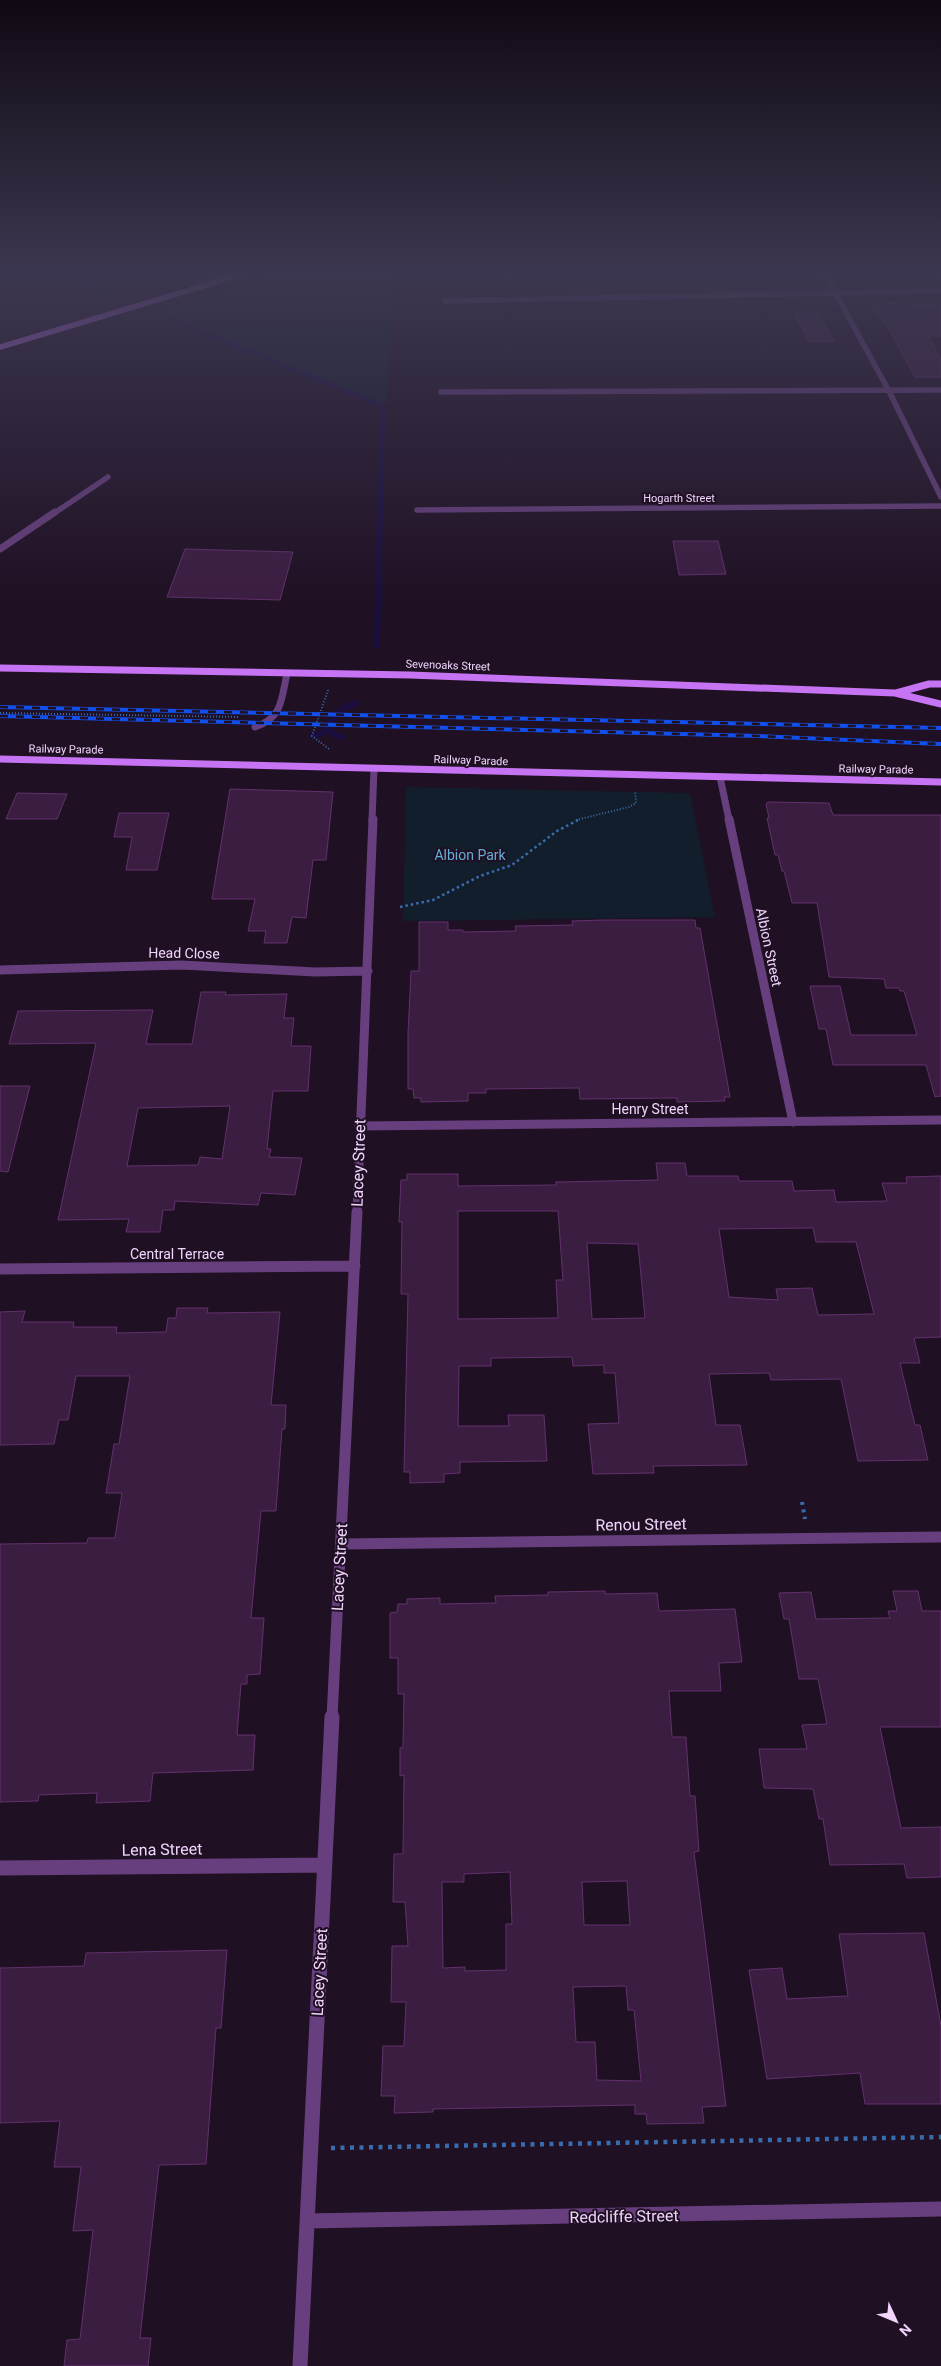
<svg xmlns="http://www.w3.org/2000/svg" width="941" height="2366" viewBox="0 0 941 2366" font-family="Roboto,sans-serif">
<style>
.green{fill:#131e2c}
.lines{fill:none;stroke-linecap:round;stroke-linejoin:round}
.stream-far1{stroke:#1a0e3e;stroke-width:5}
.stream{stroke:#1a0e3e;stroke-width:6}
.building{fill:#3c1d42;stroke:#62316d;fill-rule:evenodd}
.path-far3{stroke:#386cad;stroke-width:2;stroke-dasharray:1 2;stroke-linecap:butt}
.path-far2{stroke:#386cad;stroke-width:2.5;stroke-dasharray:2.5 3;stroke-linecap:butt}
.path-far1{stroke:#386cad;stroke-width:4;stroke-dasharray:3 4.5;stroke-linecap:butt}
.path{stroke:#386cad;stroke-width:4.5;stroke-dasharray:4 5.5;stroke-linecap:butt}
.lane-far1{stroke:#683f7e;stroke-width:5.5}
.lane{stroke:#683f7e;stroke-width:7}
.street-far4{stroke:#683f7e;stroke-width:5.5}
.street-far3{stroke:#683f7e;stroke-width:7}
.street-far2{stroke:#683f7e;stroke-width:9}
.street-far1{stroke:#683f7e;stroke-width:11}
.street{stroke:#683f7e;stroke-width:15}
.secondary-far1{stroke:#c673f4;stroke-width:5.5}
.secondary{stroke:#c673f4;stroke-width:7}
.rail-casing{stroke:#124feb;stroke-width:4}
.rail{stroke:#1f1023;stroke-width:2.5;stroke-dasharray:8;stroke-linecap:butt}
.labels{text-anchor:middle;stroke-width:4;stroke-linejoin:round;paint-order:stroke}
.far-street-label{font-size:11px;fill:#f1d5fc;stroke:#1f1023}
.park-label{font-size:14px;fill:#66add6;stroke:#1f1023}
.street-label{font-size:14px;fill:#f1d5fc;stroke:#1f1023}
.near-street-label{font-size:16px;fill:#f1d5fc;stroke:#1f1023}
</style>
<rect width="100%" height="100%" fill="#1f1023"/>
<path class="green" d="M277,274H395L386,404L155,311Z
M406,787L690,793L715,917L403,921Z"/>
<g class="lines">
<path class="stream-far1" d="M60,274L117,298
M172,320L383,406L380,514"/>
<path class="stream" d="M377,645L380,512
M329,729L333,734L342,737
M312,736C331,732 325,728 335,716C340,709 348,706 356,703"/>
</g>
<path class="building" d="M879,303L941,305V336H928L941,359V377H915L887,326L871,306H880Z
M818,313L834,341L810,342L794,314Z
M673,541H718L726,574L679,575Z
M185,549L293,552L280,600L167,597Z
M230,789L333,792L326,860H313L306,918L292,917L287,943H264L266,931H248L255,899H212Z
M17,793L67,794L57,819H6Z
M768,802L829,803L833,815H941V1096L935,1097L926,1065H833L826,1029H819L810,986H840L851,1035H917L904,991H900L899,988H886L884,979L829,977L817,903H792L784,871H782L778,855H775L767,818H769L766,804Z
M119,813H169L157,870H126L132,837H114Z
M604,920H695L696,928H700L730,1097H724L725,1101L677,1102V1098L580,1099L579,1088L486,1089V1093H468V1101L421,1102V1098H414L413,1089H408V1034L411,971H419V922H448V930H463V932L516,931L515,926L573,925L572,921Z
M201,992H226L225,995L287,994L284,1018H294L291,1046H311L308,1091H273L267,1149H271L269,1157L302,1158L295,1195L261,1193L258,1205L175,1201L174,1210H163L160,1232H126L129,1219L58,1220L96,1043L9,1044L18,1011L153,1010L146,1044H192ZM230,1106L222,1159L200,1157L198,1165L127,1166L138,1108Z
M0,1086H30L8,1172L0,1171Z
M656,1163H685L687,1176H738L739,1181H792L794,1191L834,1190L836,1202L887,1201L882,1183H907L906,1177L941,1176V1337L914,1338L920,1363H900L915,1425H920L928,1460L858,1461L841,1379L771,1380L769,1373L709,1374L716,1425H740L747,1465L653,1466L654,1473L593,1474L588,1424L619,1423L615,1373H604V1365L573,1366L572,1357L491,1358V1366H459L458,1426H509L508,1415H544L547,1461L460,1462V1473L444,1474V1482L410,1483V1472H404L408,1294H401L402,1222H399L401,1180H407V1174H458V1186L556,1185V1182L658,1180ZM458,1211H558L563,1280H556L558,1318L458,1319ZM813,1228L816,1242H856L874,1314L818,1315L812,1288L776,1289L778,1300L729,1297L719,1229ZM587,1243L638,1244L645,1318L592,1319Z
M177,1308H208L207,1313L280,1312L271,1405H286L285,1429H282L276,1511H261L251,1618H264L260,1674L247,1675V1684H241L237,1735H255L253,1770L153,1773L150,1801L96,1803L97,1793L39,1795L38,1801L0,1802V1544L87,1543L88,1538H115L122,1493H106L114,1444H119L130,1376H76L68,1420H59L54,1444L0,1445V1312L25,1311L22,1322H74L73,1327H117L116,1333L166,1332L168,1318H176Z
M605,1591V1594L657,1593L659,1611L735,1609L742,1662L719,1663L721,1691H669L672,1737H686L690,1796H695L699,1851L694,1852L726,2106L702,2107L704,2123L647,2124L646,2114H635V2105L433,2109V2112L394,2113L395,2096H381L383,2046H404L406,2002H391L392,1946H408L405,1902H393L394,1854H403L404,1775L400,1776V1748L403,1747L404,1694H398V1658H390V1613L397,1612L398,1604H407V1599L440,1598V1604L496,1603L495,1596L548,1595V1592ZM510,1872L512,1924H506V1970L465,1971V1967L443,1968L442,1882H464V1874ZM627,1881L630,1925H584L582,1882ZM626,1986L628,2010H634L641,2081L597,2080L595,2042H576L573,1987Z
M893,1591H918L922,1611H941V1727H880L901,1828L941,1827V1877L907,1878L904,1864L830,1865L823,1819H819L813,1789L764,1788L759,1749H807L802,1725L827,1724L818,1679H799L789,1619H784L779,1593L811,1592L816,1619L890,1618L888,1611H897Z
M924,1933L941,2026V2104H865L860,2073L767,2079L749,1970L782,1968L787,1999L848,1996L839,1934Z
M227,1950L221,2028H216L206,2164L159,2165L140,2338H151L148,2366H64L67,2340L80,2339L93,2230L73,2231L81,2167H54L60,2121L0,2123V1968L84,1966L86,1953Z"/>
<g class="lines">
<path class="path-far3" d="M328,690L312,736L329,749
M0,713L240,717
M576,820L629,807L636,803L635,791"/>
<path class="path-far2" d="M400,907L433,900L480,876L512,865L557,831L580,819"/>
<path class="path-far1" d="M802,1502L805,1519"/>
<path class="path" d="M331,2148L941,2137"/>
<path class="lane-far1" d="M53,514L108,477"/>
<path class="lane" d="M0,549L55,512
M255,727C283,718 281,699 287,674"/>
<path class="street-far4" d="M825,274L889,391L941,497
M445,301L941,291
M441,392L941,390
M417,510L941,506"/>
<path class="street-far3" d="M720,777L729,820
M372,820L374,769"/>
<path class="street-far2" d="M729,819L793,1122
M0,970L182,965L315,972L368,971
M359,1126L941,1120
M357,1213L373,819"/>
<path class="street-far1" d="M0,1269L355,1266
M341,1544L941,1537
M332,1718L357,1212"/>
<path class="street" d="M0,1868L324,1865
M307,2221L941,2209
M300,2366L332,1717"/>
<path class="secondary-far1" d="M0,347L243,274"/>
<path class="secondary" d="M0,668L410,675L895,693L941,704
M896,693L929,684H941
M0,759L941,782"/>
<defs>
<path id="rail" d="M0,707L941,728
M0,716L758,736L941,744"/>
</defs>
<use href="#rail" class="rail-casing"/>
<use href="#rail" class="rail"/>
</g>
<linearGradient id="sky" x2="0" y2="1"><stop stop-color="#110913"/><stop offset="0.45" stop-color="#3c3750"/><stop offset="1" stop-color="#3c3750" stop-opacity="0"/></linearGradient>
<rect width="941" height="606" fill="url(#sky)"/>
<g class="labels">
<g class="far-street-label">
<text x="679" y="502">Hogarth Street</text>
<text transform="translate(448 665) rotate(2)" y="4">Sevenoaks Street</text>
<text transform="translate(66 749) rotate(1)" y="4">Railway Parade</text>
<text transform="translate(471 760) rotate(2)" y="4">Railway Parade</text>
<text transform="translate(876 769) rotate(1)" y="4">Railway Parade</text>
</g>
<g class="park-label">
<text x="470" y="860">Albion Park</text>
</g>
<g class="street-label">
<text transform="translate(769 947) rotate(78)" y="5">Albion Street</text>
<text transform="translate(184 953) rotate(1)" y="5">Head Close</text>
<text x="650" y="1114">Henry Street</text>
<text x="177" y="1259">Central Terrace</text>
</g>
<g class="near-street-label">
<text transform="translate(358 1163) rotate(-88)" y="6">Lacey Street</text>
<text transform="translate(641 1524) rotate(-1)" y="6">Renou Street</text>
<text transform="translate(339 1567) rotate(-87)" y="6">Lacey Street</text>
<text transform="translate(162 1849) rotate(-1)" y="6">Lena Street</text>
<text transform="translate(319 1972) rotate(-87)" y="6">Lacey Street</text>
<text transform="translate(624 2216) rotate(-1)" y="6">Redcliffe Street</text>
</g>
</g>
<g transform="translate(896 2321) rotate(134)" stroke="#1f1023" stroke-width="4" paint-order="stroke">
<path d="M0-4L9 19L0 12L-9 19Z" fill="#f1d5fc"/>
<text y="-8" font-size="14" font-weight="bold" text-anchor="middle" fill="#f1d5fc">N</text>
</g>
</svg>
